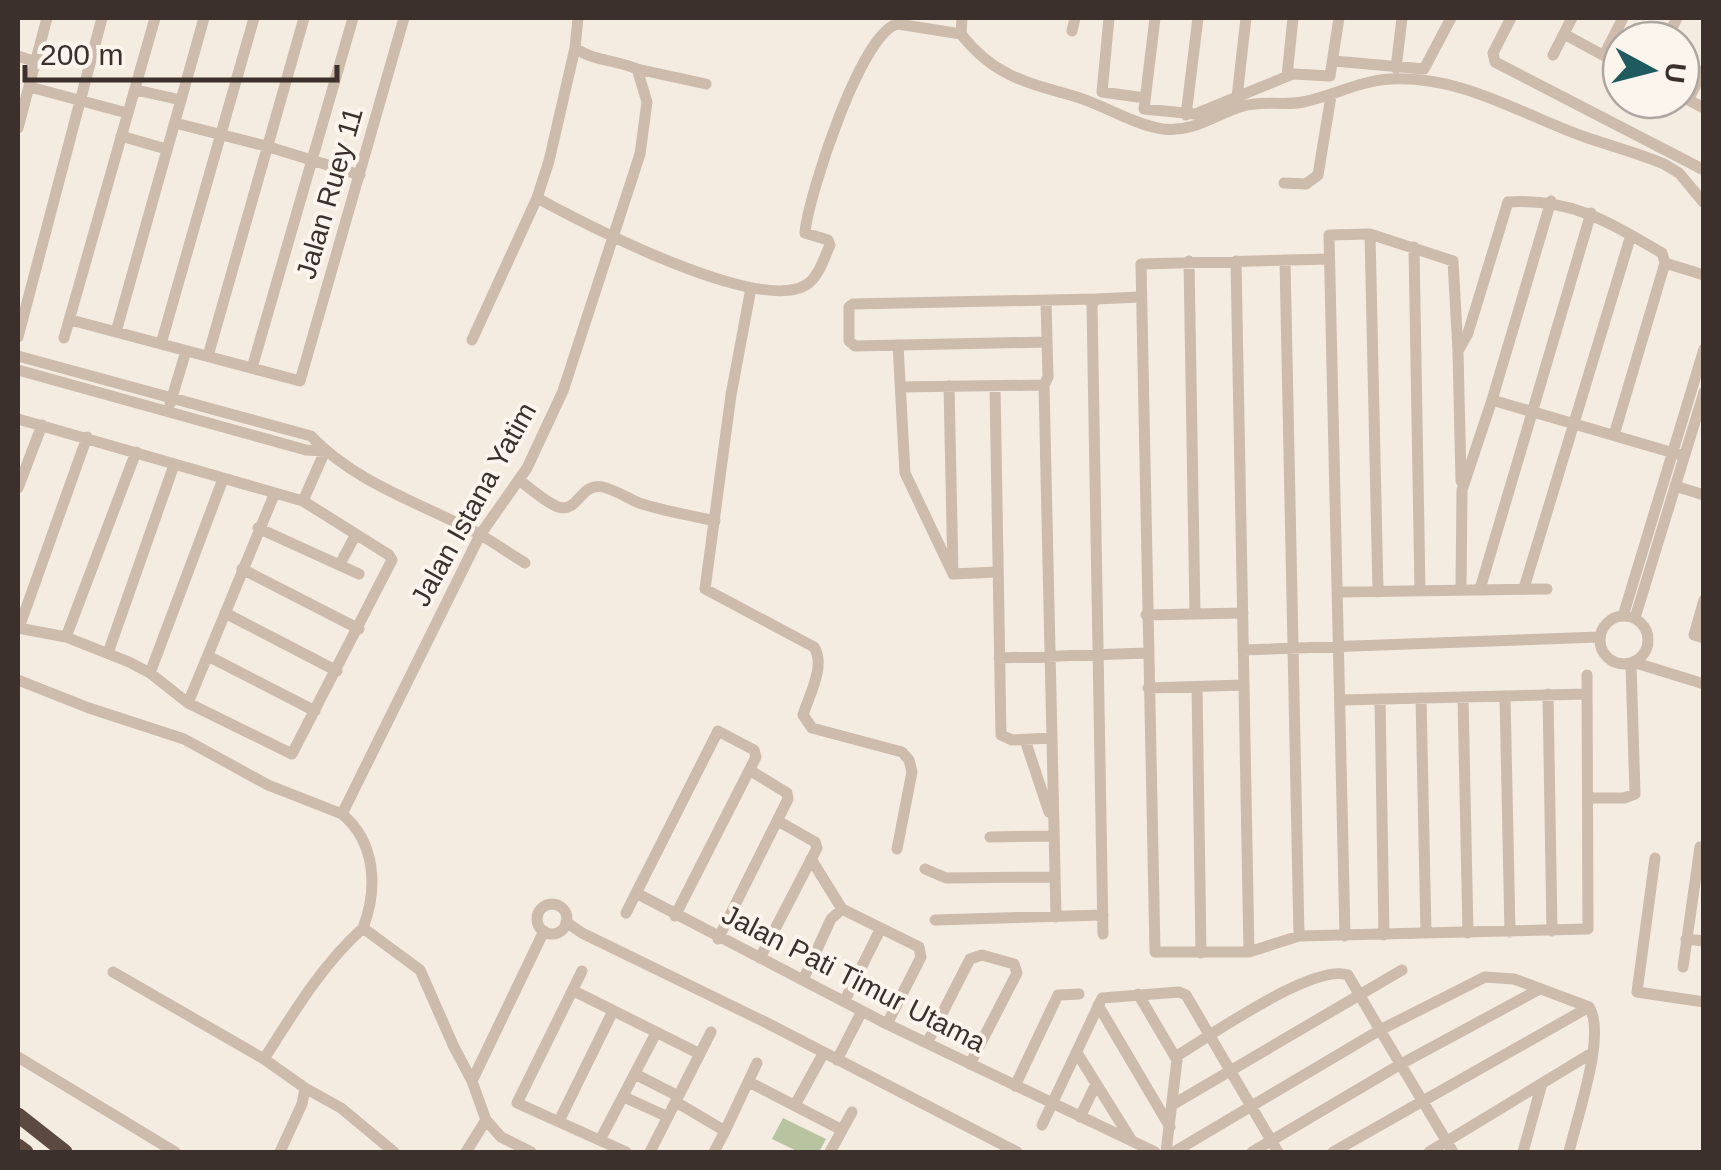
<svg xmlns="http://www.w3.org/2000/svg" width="1721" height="1170" viewBox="0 0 1721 1170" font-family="Helvetica,sans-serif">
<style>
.green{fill:#b8c4a0}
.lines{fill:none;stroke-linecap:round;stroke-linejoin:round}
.minor{stroke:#cdbbac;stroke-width:11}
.highway{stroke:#5c4a42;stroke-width:15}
.labels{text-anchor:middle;stroke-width:8;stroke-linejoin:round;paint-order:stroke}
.street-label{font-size:28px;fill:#3b302b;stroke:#fbf5ee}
</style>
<rect width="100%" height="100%" fill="#f4ebe1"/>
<path class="green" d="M783,1118L826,1139L819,1152H799L772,1139Z"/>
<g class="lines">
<path class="minor" d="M962,18L961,34C992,74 1023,82 1070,95C1101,103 1131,124 1163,129C1193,133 1216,114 1243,106C1263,100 1282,106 1303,102C1333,96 1359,81 1390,79C1462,75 1520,114 1585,137C1611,146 1638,153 1664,164L1679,173L1704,203
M1109,18L1102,92L1145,98
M1155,18L1144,109L1195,114L1293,74L1330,76L1339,18
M1511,18L1493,53L1495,62L1704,170
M1072,31L1075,18
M1564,34L1621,65
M1666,40L1677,18
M1553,55L1572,18
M1604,55L1623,18
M18,56L36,62
M1334,61L1424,69L1451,18
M1396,68L1402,18
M637,69L706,84
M1287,76L1293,18
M30,87L127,113
M136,90L181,100
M1681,96L1704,108
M1237,97L1246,18
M1688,100L1704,70
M1186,115L1198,18
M175,123L266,146L360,175
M18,128L47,18
M121,136L166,149
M1284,183L1306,184L1318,175L1331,96
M537,198C585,224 757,314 806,285C819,277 824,258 830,245L828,240L805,233C808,196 862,30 898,24L961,34
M1370,234L1378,592
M1414,247L1420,591
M1329,259L1141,264L1155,952H1249L1299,936L1588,929L1587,675
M1285,260L1299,936
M1189,261L1195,614
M1236,261L1249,952
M751,288L731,395L705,589L814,647C826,666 809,695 803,715L812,728L902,752L909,760L912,772L897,849
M71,320L300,381L404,18
M116,332L204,18
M18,337L102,18
M64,338L155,18
M472,340L537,198L549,161L575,48
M1047,342L855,346L849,341V307L853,304L1096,299
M161,344L254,18
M898,345L905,473L953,574
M1458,351L1461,481
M18,356L311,436C355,483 423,504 479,534C495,543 510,554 525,563
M208,356L304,18
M252,368L353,18
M18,370L306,450L325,451
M1044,385L1056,917
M949,386L953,574L997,572
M995,386L1001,735L1012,740L1052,738
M901,387L1044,385L1048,377L1046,301
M1492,400L1551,201
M170,404L186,351
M18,419L303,501L389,555L392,560L292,754L188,703L150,673L129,662L66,637L18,628
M1614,435L1665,263
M519,480C530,488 545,502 558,507C579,513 580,482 603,487C616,490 627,498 639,503C663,511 690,515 715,521
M1675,486L1704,495
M18,488L42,425
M303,501L325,451
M258,528L359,574
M340,564L356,534
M242,569L359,629
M1524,588L1631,235
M1480,589L1591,213
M1461,590L1462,490L1492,400L1684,456
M1340,592L1547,589
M1704,600L1694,635L1704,638
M225,613L337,671
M1146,615L1243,613
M1623,616L1704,349
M1600 640a24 24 0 1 1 48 0a24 24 0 1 1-48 0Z
M1635,618L1704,392
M19,628L87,437
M66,637L136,452
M1243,650L1600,637
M108,653L174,465
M208,656L315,711
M999,658L1147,653
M1636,663L1704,684
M150,673L223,479
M18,680L89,708L184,739L268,785L342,814
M1197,687L1201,953
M1148,688L1244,685
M1548,694L1552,931
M1505,696L1510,932
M1463,697L1468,933
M1421,698L1426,933
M1380,699L1384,935
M1342,700L1587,694
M188,703L274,495
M1025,740L1049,812
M1589,798H1624L1635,794L1631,664
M990,837L1054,836
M1655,858L1637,992L1704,1002
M811,859L842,909
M925,869L946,878L1055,877
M636,893L887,1024L1155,1152
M537 919a15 15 0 1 1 30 0a15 15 0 1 1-30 0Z
M626,913L718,731L754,750L756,757L675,916
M935,920L1103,915
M566,922L582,933L765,1022L1017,1152
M1103,934L1092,305L1096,299L1140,297
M1345,936L1329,235L1370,234L1453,261L1458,351L1468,333L1508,202C1571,198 1609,222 1662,253L1665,263L1704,275
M718,939L788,799L787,793L751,771
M1686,939L1704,941
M760,958L817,848L815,842L778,821
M1683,967L1700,847H1704
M582,971L517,1103L626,1152
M113,972L264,1059L305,1088L302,1104L280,1152
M803,980L831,919L842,909L919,947L921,957L887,1024
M574,991L700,1054
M1138,994L1177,1060L1166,1152
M845,1000L880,930
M1098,1005L1170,1127
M927,1043L970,959L982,955L1014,964L1017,973L970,1064
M1077,1053L1132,1141
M18,1057L175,1152
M264,1059C294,1012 321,966 363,928
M837,1060L862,1011
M635,1074L678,1096
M472,1081L544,931
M749,1082L842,1130
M1015,1086L1058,995L1079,994
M305,1088L341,1108L394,1152
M624,1097L668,1117
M676,1102L725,1131L757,1063
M795,1105L823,1054
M1172,1105L1402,970
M1080,1117L1096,1084
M559,1121L613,1011
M1042,1125L1102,998L1179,992L1186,995L1278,1152
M600,1140L656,1033
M466,1152L486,1120
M531,1152L501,1137L486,1120L472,1081L454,1047L420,970L363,928C378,889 376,842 342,814L480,535L527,468L563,391L640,154L647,102L637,69C617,60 593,61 575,48L578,18
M650,1152L711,1032
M714,1152L725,1131
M830,1152L852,1112
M1174,1152L1380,1030L1348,975C1313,963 1210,1036 1175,1057
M1252,1152L1401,1064L1538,990
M1333,1152L1589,1007
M1429,1152L1592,1053
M1453,1152L1380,1030L1485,977L1514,979L1589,1007C1607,1034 1576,1120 1569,1152
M1523,1152L1541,1087"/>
<path class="highway" d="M18,1115L65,1152
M18,1146L26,1152"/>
</g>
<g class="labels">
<g class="street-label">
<text transform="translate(329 193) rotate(-74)" y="10">Jalan Ruey 11</text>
<text transform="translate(473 504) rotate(-61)" y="10">Jalan Istana Yatim</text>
<text transform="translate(854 978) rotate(27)" y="10">Jalan Pati Timur Utama</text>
</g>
</g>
<rect width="1721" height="1170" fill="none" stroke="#3b302b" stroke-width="40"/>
<g transform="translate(1651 70) rotate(97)"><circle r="48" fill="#fbf5ee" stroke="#aea6a0" stroke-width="2.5"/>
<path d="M0-8L18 38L0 25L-18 38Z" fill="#1f5a5e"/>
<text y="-15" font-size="28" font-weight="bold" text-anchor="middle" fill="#3b302b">U</text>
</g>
<path d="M25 65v15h312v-15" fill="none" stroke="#3b302b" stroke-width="5"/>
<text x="40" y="65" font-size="30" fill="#3b302b" stroke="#fbf5ee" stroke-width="8" paint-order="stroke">200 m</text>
</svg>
